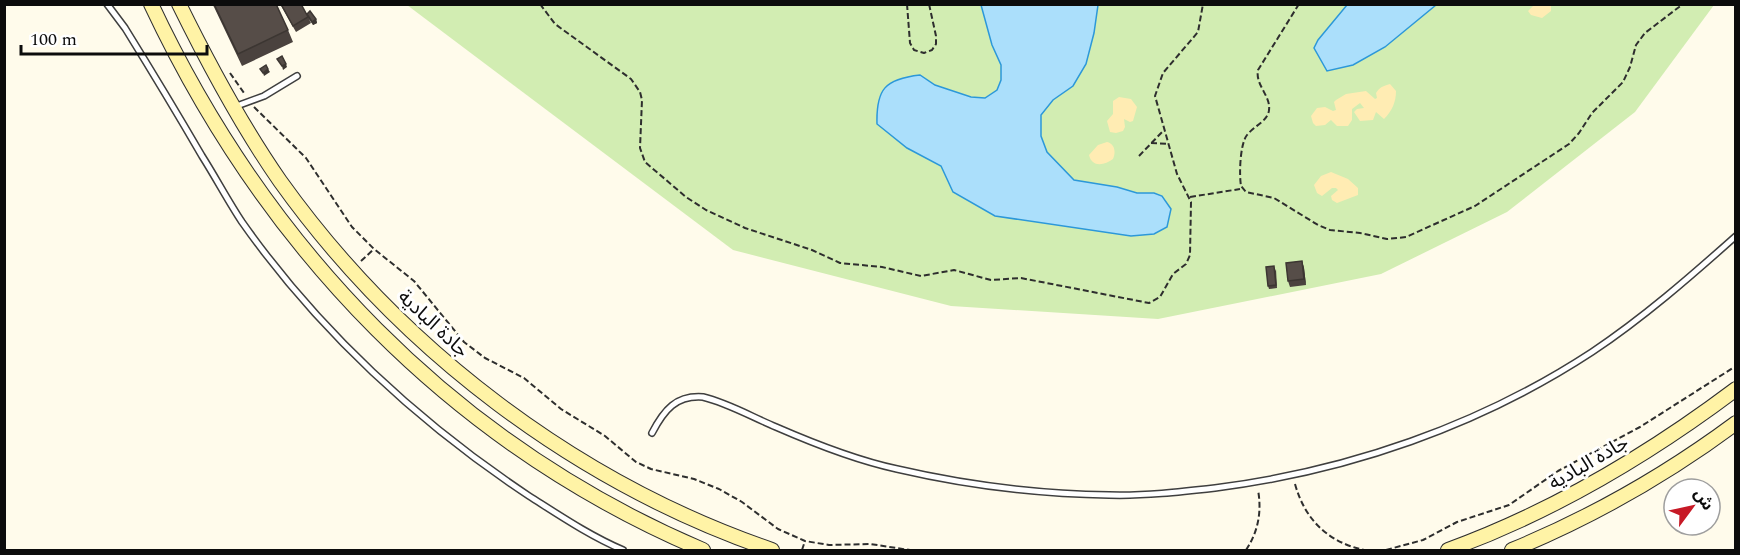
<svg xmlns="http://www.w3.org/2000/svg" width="1740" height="555" viewBox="0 0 1740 555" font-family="Spectral,'Noto Sans Arabic',serif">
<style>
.green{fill:#d2edb2}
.sand{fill:#ffecb3}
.water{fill:#abdffb;stroke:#2c98d9;stroke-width:1.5}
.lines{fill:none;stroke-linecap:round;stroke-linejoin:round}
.lane-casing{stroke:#3f3f3f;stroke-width:8}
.secondary-casing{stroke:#2e2e2e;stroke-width:16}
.path{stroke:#2e2e2e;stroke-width:2;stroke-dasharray:6 3;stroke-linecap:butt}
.lane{stroke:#fff;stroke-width:5}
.secondary{stroke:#fff3a6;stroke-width:14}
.wall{fill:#4a423e}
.shaded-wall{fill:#3c3632}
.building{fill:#564d48;stroke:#3c3632;stroke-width:1.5}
.labels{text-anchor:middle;stroke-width:6;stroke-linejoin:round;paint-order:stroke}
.street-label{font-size:20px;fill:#0c0c0c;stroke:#fff}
</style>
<rect width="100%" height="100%" fill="#fffbeb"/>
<path class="green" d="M407,5H1714L1635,112L1507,212L1381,274L1158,319L951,306L733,250Z"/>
<path class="sand" d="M1534,5H1551V11L1542,18L1531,15L1528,11Z
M1390,84L1396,91C1396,102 1392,111 1384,119L1376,112L1373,120L1360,121L1354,112L1357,109L1364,108L1360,103L1352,109V120L1348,126H1337L1331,120L1325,125L1316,126L1313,123L1311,116L1317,108L1325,107L1333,111L1336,110L1334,102L1336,100L1346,94L1366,91L1375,99L1377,98L1376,93C1380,87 1383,86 1390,84Z
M1119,97L1131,99L1137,107L1133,121L1130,122L1124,119L1125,127L1123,131L1116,133L1110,132L1107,121L1113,114V101Z
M1107,142C1115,144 1116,152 1113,159C1105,165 1092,168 1089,155L1098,145Z
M1331,172L1348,179L1358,188V195L1337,203L1332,200L1331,196L1338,190L1336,188H1332L1322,196L1317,193L1314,185L1321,176Z"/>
<path class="water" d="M981,5H1098L1094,33L1086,64L1073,86L1053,100L1041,115V136L1047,152L1074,180L1117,187L1137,193H1154L1162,196L1171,209L1167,227L1154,234L1131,236L995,216L953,192L941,166L907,148L877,124C876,89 885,79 920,75L935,85L971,97L985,98L997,90L1001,80V65L992,45Z
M1347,5V4L1436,5L1385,47L1353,65L1327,71L1314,48L1318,40Z"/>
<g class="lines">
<defs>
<path id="lane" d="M107,4L125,28C151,70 177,113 202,156C216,178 228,201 242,222C318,330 419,423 529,496C559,515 590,536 623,550
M234,107L264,96L297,76
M652,433C664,410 676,395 703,397C728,403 752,417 776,427C815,444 855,460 897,469C966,485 1038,494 1109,495C1144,496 1180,492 1215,488C1348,471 1479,426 1592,352C1643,318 1690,277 1736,236"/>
<path id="secondary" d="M151,4C266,249 453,444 703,550
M179,4C209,65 241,125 280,181C400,349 576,483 772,550
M1448,550C1552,512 1647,456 1736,389
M1512,550C1592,517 1666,475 1736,423"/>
</defs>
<use href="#lane" class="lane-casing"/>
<use href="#secondary" class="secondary-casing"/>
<path class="path" d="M540,4L555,24L631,79L640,92L642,100L640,148L645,162L686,197L706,210L745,228L812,250L840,263L882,267L921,276L954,270L991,280L1021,278L1149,303L1160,297L1173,274L1186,264L1190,255L1191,202L1177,174L1155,96L1163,73L1198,32L1203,4
M907,4L910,43L914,50L924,53L932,50L936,44V36L929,4
M1299,4L1258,70C1255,85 1271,96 1269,110C1268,121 1254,126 1247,135C1240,144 1239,174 1241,186L1246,192L1274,198L1318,225L1330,230L1360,233L1387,239L1406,237L1475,206L1569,144L1579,133L1592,113L1623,82L1630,67L1636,45L1645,33L1683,4
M230,73L244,93
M254,107L306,158L352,227L374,249L414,281L464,342L485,358L524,378L561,409L605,436L636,462L651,469L694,479L719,489L742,502L778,529L805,541L829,545L870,544L910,550
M1151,143L1169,144
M1139,156L1164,130
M1190,197L1240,189
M361,261L374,249
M1295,484C1305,520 1328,542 1364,550
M802,550L805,541
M1246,550C1258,532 1262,512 1258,490
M1386,550L1423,540L1457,522L1509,505L1558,471L1640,427L1736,366"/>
<use href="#lane" class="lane"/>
<use href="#secondary" class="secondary"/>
</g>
<path class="wall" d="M212,4H276L288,30L293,42L242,66L214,7Z
M280,4H301L307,15L316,19L317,23L313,25L309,19L311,23L296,32Z
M1302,261L1304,268L1306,285L1290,287L1288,281Z
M1276,269L1277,288L1269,289L1268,286Z"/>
<path class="shaded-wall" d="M316,19L317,23L313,25L312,22Z
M286,64L287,67L283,70L282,66Z
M268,69L270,72L264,76L263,73Z
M1302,261L1304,268L1306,285L1304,279Z"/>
<path class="building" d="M214,4H276L288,30L238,54Z
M281,4H301L308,17L293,26Z
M310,11L316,19L312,22L307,14Z
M282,56L286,64L282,66L277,59Z
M266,65L268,69L263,73L260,69Z
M1302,261L1304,279L1288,281L1286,263Z
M1274,266L1276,285L1268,286L1266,267Z"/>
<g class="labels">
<g class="street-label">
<text transform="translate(434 323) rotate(43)" y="7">جادة البادية</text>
<text transform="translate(1588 462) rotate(-30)" y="7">جادة البادية</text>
</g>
</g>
<rect width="1740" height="555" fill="none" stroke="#0c0c0c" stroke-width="12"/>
<g transform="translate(1692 507) rotate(57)"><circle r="28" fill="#ffffff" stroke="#9e9e9e" stroke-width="1.5"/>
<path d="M0-4.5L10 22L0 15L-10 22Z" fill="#c71926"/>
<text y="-9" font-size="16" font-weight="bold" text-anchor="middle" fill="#0c0c0c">ش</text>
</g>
<path d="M21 45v9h186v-9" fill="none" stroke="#0c0c0c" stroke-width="3"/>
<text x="30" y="45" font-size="18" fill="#0c0c0c" stroke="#ffffff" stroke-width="4.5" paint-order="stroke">100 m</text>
</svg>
